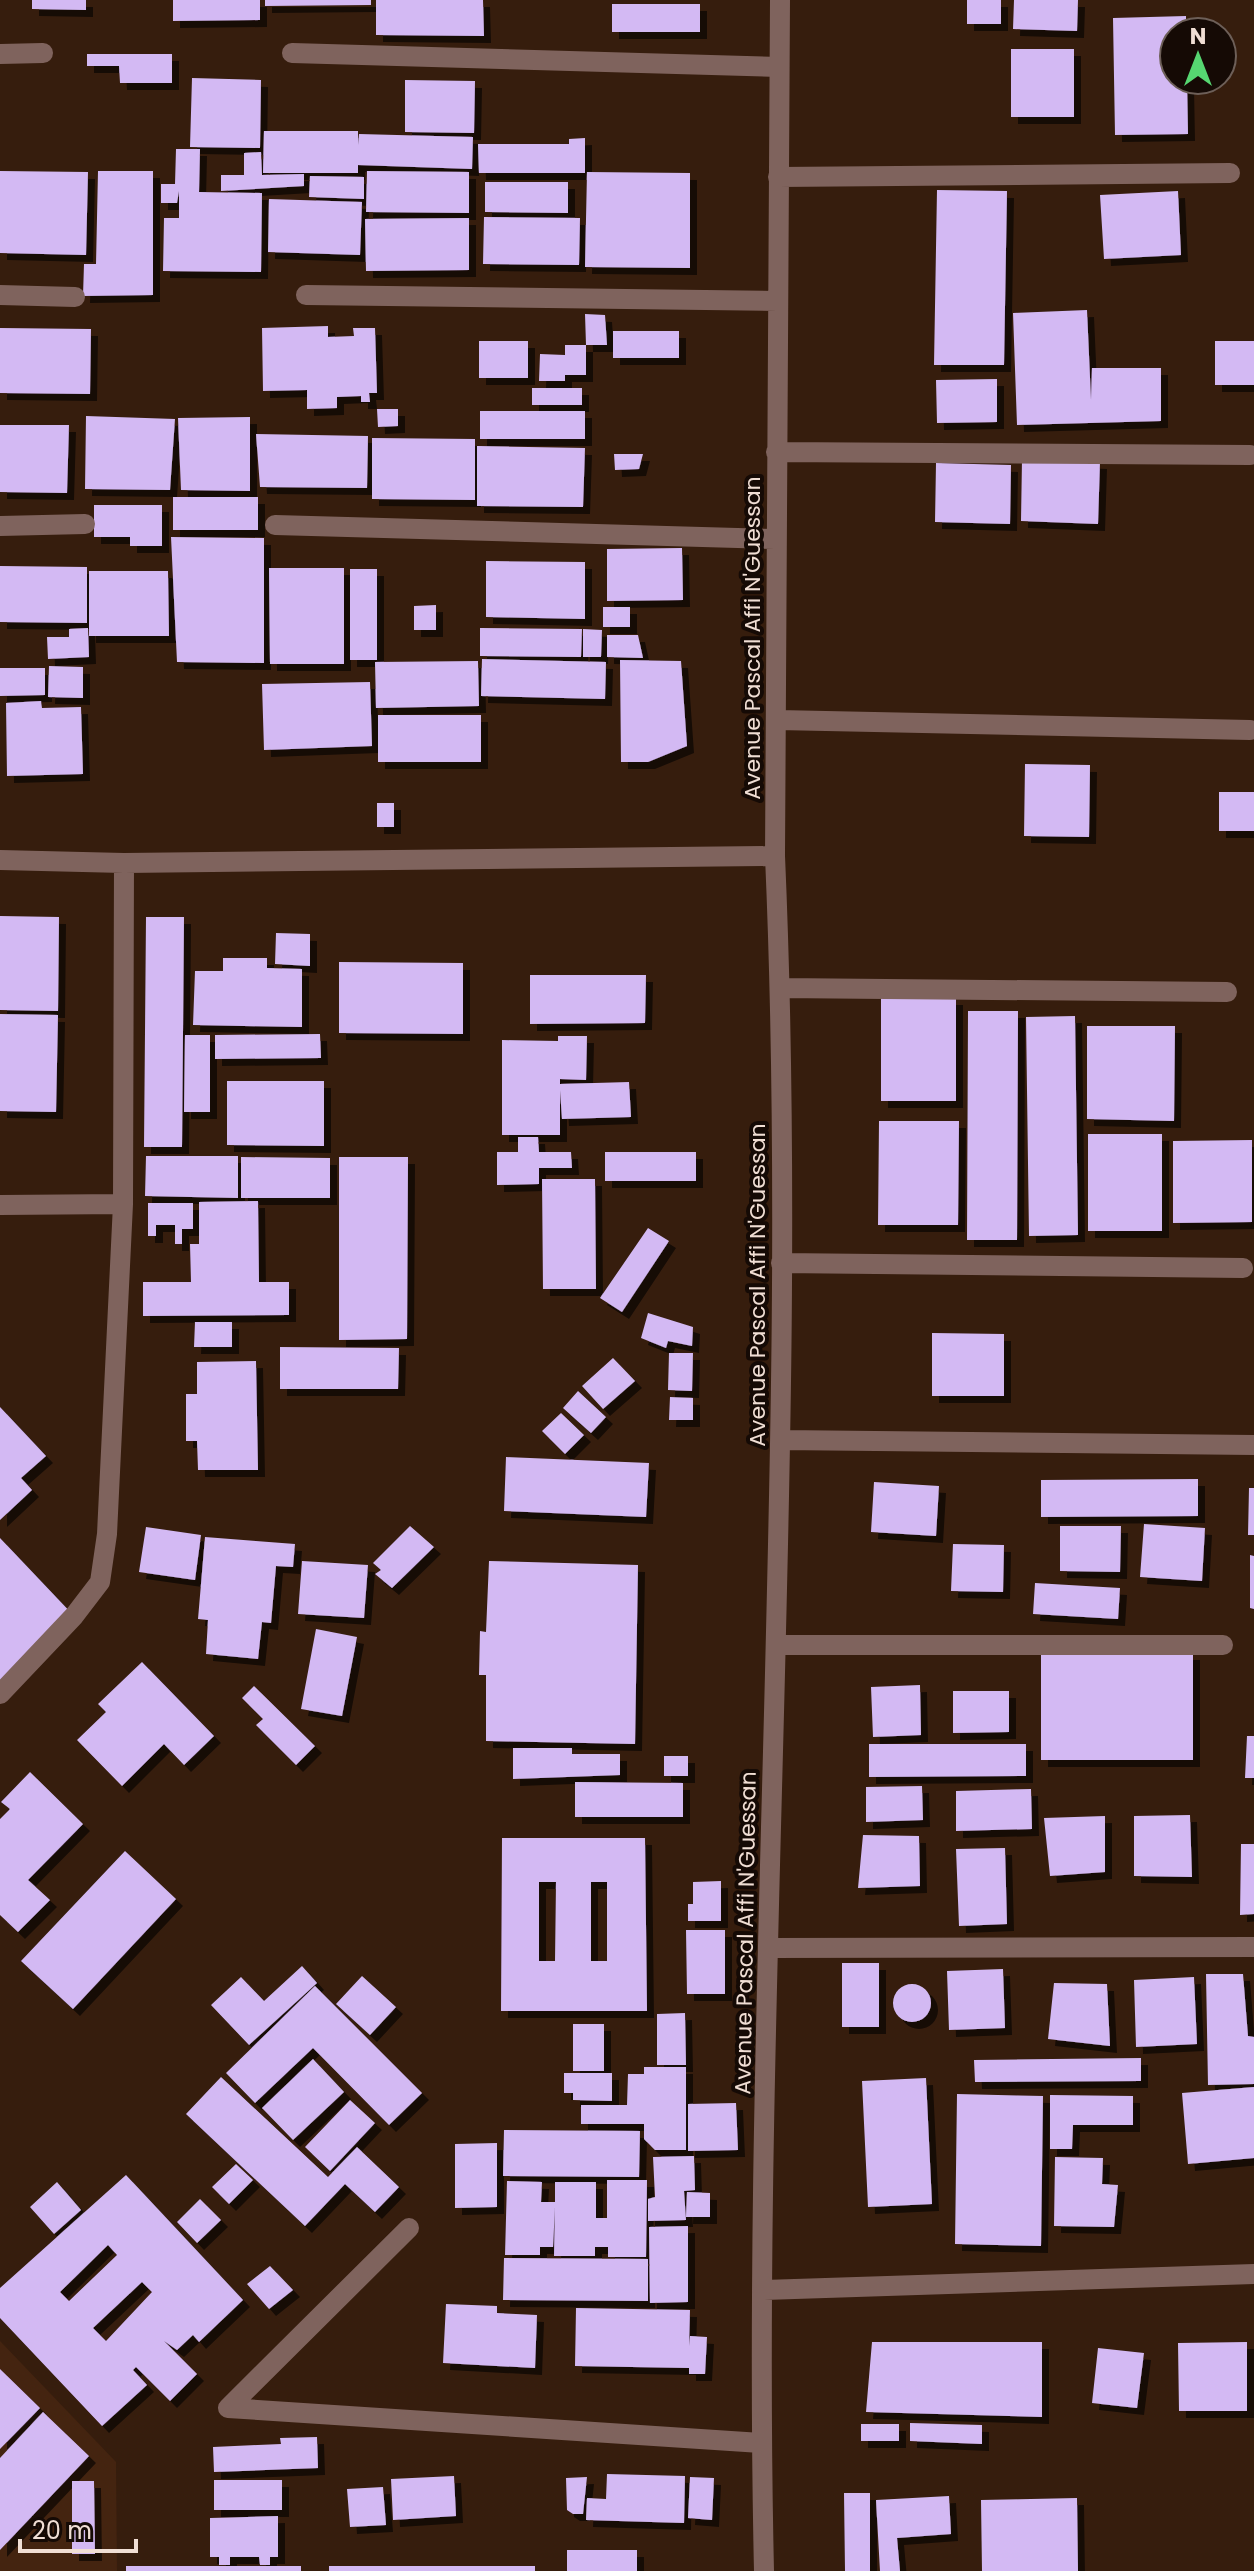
<svg xmlns="http://www.w3.org/2000/svg" width="1254" height="2571" viewBox="0 0 1254 2571" font-family="Poppins,sans-serif">
<style>
.built{fill:#442410}
.building{fill:#d3b9f3;fill-rule:evenodd;filter:url(#shadow)}
.lines{fill:none;stroke-linecap:round;stroke-linejoin:round}
.minor{stroke:#7f635d;stroke-width:20}
.labels{text-anchor:middle;stroke-width:8;stroke-linejoin:round;paint-order:stroke}
.street-label{font-size:22px;fill:#f0ded4;stroke:#150a05}
</style>
<defs>
<filter id="shadow"><feDropShadow dx="7" dy="7" stdDeviation="0" flood-color="#0009"/></filter>
</defs>
<rect width="100%" height="100%" fill="#361d0d"/>
<path class="built" d="M0,2341L116,2462L117,2571H0Z"/>
<path class="building" d="M32,0H86V10L32,9Z
M173,0H260V20L173,21Z
M265,0H371V5L265,6Z
M376,0H483L484,36L376,35Z
M967,0H1001V24H967Z
M1014,0H1078L1077,31L1013,29Z
M612,4H700V32H612Z
M1186,16V32H1174V80H1187L1188,134L1115,135L1113,18Z
M1011,49H1074V117H1011Z
M87,54H172V83H120L119,66H87Z
M192,78L261,80L260,148L190,147Z
M405,80L475,81L474,133L405,132Z
M264,131H358V145L359,134L473,137L472,169L358,165V173H263Z
M585,138V173H479L478,144H569V139Z
M176,149H200L199,192L262,193L261,272L163,271L164,218H179V191L177,203H161V184H175Z
M261,152L262,175L304,174V186L221,191V175H244V153Z
M0,171L88,172L86,255L0,253Z
M98,171H153V295L83,296L84,264H96Z
M367,171L469,172V213L366,212Z
M587,172L690,173V268L585,267Z
M310,176L364,177V199L309,197Z
M485,182H568V213L485,212Z
M937,190L1007,191L1004,365H934Z
M1178,191L1181,255L1104,259L1100,195Z
M269,199L362,202L360,255L268,252Z
M484,217L580,218L579,265L483,264Z
M469,218V270L366,271L365,219Z
M1087,310L1091,400L1092,368H1161V421L1017,425L1013,313Z
M585,314L605,315L607,345H586Z
M328,326V337L354,336L353,328H375L377,393H369L370,402H361V396L337,397V408L307,409V390L263,391L262,328Z
M0,328L91,329L90,394L0,393Z
M613,331H679V358H613Z
M479,341H528V378H479Z
M1215,341H1254V385H1215Z
M565,345H586V375H565V381H539L540,354L565,355Z
M997,379V422L937,423L936,380Z
M532,388H582V405H532Z
M377,409H398V426L378,427Z
M480,411H585V439H480Z
M86,416L175,419L170,490L85,489Z
M250,417V491L181,490L178,418Z
M0,425H69L67,493L0,492Z
M256,434L368,436L367,488L260,487Z
M372,438L475,439V500L372,499Z
M477,446L585,448L583,507L477,506Z
M614,454H643L639,469L615,470Z
M1022,459L1100,462L1098,524L1021,521Z
M936,463L1011,465L1010,524L935,522Z
M173,497H258V530H173Z
M94,505H162V546H130V537H94Z
M171,537L264,538V663L177,662Z
M682,548L683,600L607,601V549Z
M486,561L585,562V619L486,617Z
M0,566L87,567V623L0,622Z
M269,568H344V664H270Z
M350,569H377V660H350Z
M89,571H168L169,636H89Z
M436,605V630H414V606Z
M603,607H630V627H603Z
M88,628L89,657L48,659L47,637H69V629Z
M480,628L582,629L581,657L480,656Z
M583,629L602,630L601,657H583Z
M607,635H638L643,658L607,657Z
M482,659L606,662L605,699L481,696Z
M620,660L681,661L687,746L648,762H621Z
M478,661L479,706L376,708L375,662Z
M49,666L83,667V698L48,697Z
M0,668H45V695L0,696Z
M370,682L372,746L264,750L262,684Z
M41,701L42,708L81,707L83,774L7,776L6,703Z
M378,715H481V762H378Z
M1025,764L1090,765L1089,837L1024,836Z
M1219,792H1254V831H1219Z
M377,803H394V827H377Z
M0,916L59,917L58,1011L0,1010Z
M146,917H184L182,1147H144Z
M276,933L310,934V966L275,964Z
M223,958H267V968L302,969V1027L193,1025L195,971H223Z
M339,962L463,963V1034L339,1033Z
M530,975H646L645,1023L530,1024Z
M881,998H956V1101H881Z
M968,1011H1018L1017,1240H967Z
M0,1014L58,1015L56,1112L0,1111Z
M1075,1016L1078,1235L1029,1236L1026,1017Z
M1087,1026H1175L1174,1121L1087,1119Z
M320,1034L321,1058L215,1059V1035Z
M185,1035H210V1112H184Z
M558,1036H587L586,1080L560,1079V1084L629,1082L631,1117L562,1119L560,1090V1135H502V1040L558,1041Z
M227,1081H324V1146L227,1145Z
M879,1121H959L958,1225H878Z
M1088,1134H1162V1231H1088Z
M518,1137H538L539,1152H571L572,1168H539V1184L497,1185V1152H518Z
M1252,1140V1222L1173,1223V1141Z
M605,1152H696V1181H605Z
M146,1156H238V1198L145,1196Z
M241,1157L330,1158V1198H241Z
M339,1157H408L407,1339L339,1340Z
M542,1179H595L596,1289H543Z
M258,1201L259,1282H289V1315L143,1316V1282H191L190,1244H199V1202Z
M148,1203H193V1229H182V1244H175V1225H156V1236H148Z
M648,1228L669,1241L622,1312L600,1298Z
M648,1313L693,1327L692,1346L668,1341L666,1348L641,1338Z
M195,1322H232V1347H194Z
M932,1333L1004,1334V1396H932Z
M280,1347L399,1348L398,1389H280Z
M669,1353H693L692,1391L668,1390Z
M613,1358L635,1381L603,1409L582,1386Z
M256,1361L258,1470H198L197,1441H186V1394H197V1362Z
M578,1391L606,1417L591,1433L563,1408Z
M670,1397L693,1398V1420H669Z
M0,1407L46,1456L21,1478L32,1490L0,1520Z
M561,1413L584,1435L565,1454L542,1431Z
M506,1457L649,1463L646,1517L504,1511Z
M1198,1479V1516L1041,1517V1480Z
M874,1482L939,1486L936,1536L871,1532Z
M1249,1488H1254V1535H1248Z
M1144,1524L1205,1528L1202,1581L1140,1577Z
M410,1526L434,1547L392,1588L375,1574L381,1570L373,1563Z
M1060,1526H1121L1120,1572L1060,1571Z
M146,1527L201,1535L195,1580L139,1572Z
M205,1537L295,1544L293,1567L276,1566L271,1623L262,1622L258,1659L206,1654L208,1620L198,1619Z
M0,1538L74,1616L0,1686Z
M953,1544L1004,1545L1003,1592L951,1591Z
M1250,1555L1254,1556V1609L1250,1608Z
M302,1561L368,1565L364,1618L298,1614Z
M489,1561L638,1565L635,1744L486,1741V1675H479L480,1631L486,1632Z
M1035,1583L1120,1588L1118,1619L1033,1614Z
M316,1629L357,1637L342,1716L301,1709Z
M1193,1653V1760H1041V1654Z
M142,1662L214,1736L184,1765L164,1744L122,1786L77,1740L106,1712L98,1704Z
M920,1685L921,1735L873,1737L871,1687Z
M254,1686L315,1746L296,1765L256,1725L263,1719L242,1698Z
M953,1691H1009V1732L953,1733Z
M1247,1736H1254V1778H1245Z
M869,1744H1026V1776L869,1777Z
M513,1748H572V1754H620V1775L513,1779Z
M664,1756H688V1776H664Z
M30,1772L83,1824L28,1880L50,1900L18,1932L0,1915V1819L10,1809L1,1802Z
M575,1782L683,1783V1817H575Z
M922,1786L923,1820L866,1822V1787Z
M1031,1789L1032,1829L956,1831V1791Z
M1190,1815L1192,1877L1134,1876V1816Z
M1105,1816V1872L1050,1876L1044,1818Z
M863,1835L919,1836L920,1886L858,1888Z
M502,1838H645L647,2011H501ZM539,1882H556L555,1961H539ZM591,1882H607V1961H591Z
M1241,1844H1254V1914L1240,1915Z
M1005,1848L1007,1924L959,1926L956,1849Z
M125,1851L176,1899L73,2009L21,1961Z
M721,1881V1921H688V1904H693V1882Z
M686,1930H725V1994H687Z
M842,1963H879V2027H842Z
M302,1966L317,1983L249,2045L211,2005L241,1977L264,2001Z
M1003,1969L1005,2028L949,2030L947,1971Z
M1206,1974H1243L1248,2036L1254,2037V2084L1208,2085Z
M362,1976L396,2007L370,2035L336,2004Z
M1194,1977L1197,2044L1136,2047L1134,1980Z
M1054,1983L1107,1984L1110,2046L1048,2039Z
M893 2003a19 19 0 1 1 38 0a19 19 0 1 1-38 0Z
M315,1986L422,2093L389,2125L313,2048L255,2103L226,2073Z
M685,2013L686,2065H657V2014Z
M573,2024H604V2071H573Z
M1141,2058V2081L975,2082L974,2060Z
M313,2059L344,2092L293,2140L262,2108Z
M644,2067H686V2150H655L644,2139V2124H581V2105H627L628,2074H644Z
M564,2073H612V2101L573,2100V2093H564Z
M221,2077L328,2177L357,2147L399,2187L375,2212L345,2184L305,2226L186,2114Z
M926,2078L932,2204L868,2207L862,2081Z
M1254,2087V2158L1188,2164L1182,2093Z
M957,2094L1043,2096L1041,2246L955,2244Z
M1050,2095L1133,2096V2125H1073L1072,2149H1050Z
M350,2100L375,2123L330,2171L305,2147Z
M736,2103L738,2150L688,2151V2104Z
M504,2130L640,2131L639,2177L503,2176Z
M497,2143V2207L455,2208V2144Z
M694,2156L695,2190L684,2191L686,2220L648,2221V2199L655,2197L653,2157Z
M1055,2157L1103,2158L1102,2184L1118,2185L1114,2227L1054,2226Z
M236,2164L253,2180L229,2204L212,2187Z
M126,2175L243,2300L199,2342L193,2335L177,2350L164,2341L197,2374L170,2401L136,2367L133,2370L147,2385L102,2426L0,2318V2288ZM108,2245L117,2255L69,2301L60,2292ZM142,2282L152,2292L106,2341L93,2328Z
M607,2180H647L646,2257H608V2247H595V2256H554L555,2207L553,2247H540V2255H505L507,2181L542,2182L541,2202H555V2182H596V2218H607Z
M57,2182L81,2210L54,2234L30,2207Z
M687,2192L710,2193V2217H686Z
M200,2199L221,2220L197,2243L177,2222Z
M688,2226V2302L650,2303L649,2227Z
M504,2258L648,2259V2301L503,2300Z
M270,2266L293,2290L269,2309L247,2284Z
M446,2304L497,2306V2313L537,2315L535,2368L443,2363Z
M576,2308L690,2310L689,2346L690,2336L707,2337L705,2374H689V2368L575,2366Z
M872,2342H1042V2417L866,2412Z
M1247,2342V2411H1179L1178,2343Z
M1098,2348L1144,2353L1137,2408L1092,2403Z
M0,2369L40,2408L0,2449Z
M43,2412L89,2456L0,2550V2458Z
M910,2423L982,2425V2444L910,2441Z
M861,2424H899V2441H861Z
M317,2437L318,2468L214,2472L213,2447L281,2444L280,2438Z
M607,2474L685,2476L684,2523L586,2520L587,2498L606,2499Z
M454,2476L456,2516L393,2520L391,2479Z
M587,2477L583,2514H573L567,2510L566,2478Z
M690,2477L714,2478L712,2520L688,2518Z
M214,2480H282V2510H214Z
M72,2481H94L95,2554H72Z
M383,2487L386,2525L350,2527L347,2489Z
M844,2493H870V2571H845Z
M949,2496L951,2534L897,2538L900,2571H880L876,2500Z
M1077,2498L1078,2571H982L981,2500Z
M278,2516V2557H270V2565H260L259,2557H230V2565H219V2557H210V2518Z
M567,2550H637V2571H567Z
M126,2566H301V2571H126Z
M329,2566H535V2571H329Z"/>
<g class="lines">
<path class="minor" d="M292,53L779,67
M0,54L43,53
M778,177L1230,173
M0,295L75,297
M306,295L777,301
M776,452L1250,455
M275,525L775,539
M0,526L85,524
M778,720L1250,730
M0,860L124,863L775,856
M781,988L1227,992
M0,1205L123,1204
M781,1263L1243,1268
M781,1440L1254,1445
M776,1645H1223
M0,1694L74,1616L100,1582L107,1534L123,1204L124,863
M768,1948L1254,1947
M764,2290L1254,2274
M228,2408L761,2443
M228,2408L409,2228
M764,2571C751,2000 800,1428 775,856L780,0"/>
</g>
<g class="labels">
<g class="street-label">
<text transform="translate(752 638) rotate(-90)" y="8">Avenue Pascal Affi N'Guessan</text>
<text transform="translate(757 1285) rotate(-90)" y="8">Avenue Pascal Affi N'Guessan</text>
<text transform="translate(745 1933) rotate(-89)" y="8">Avenue Pascal Affi N'Guessan</text>
</g>
</g>
<g transform="translate(1198 56)"><circle r="38" fill="#150a05" stroke="#6d5f58" stroke-width="2"/>
<path d="M0-6L14 30L0 20L-14 30Z" fill="#56d671"/>
<text y="-12" font-size="22" font-weight="bold" text-anchor="middle" fill="#f0ded4">N</text>
</g>
<path d="M20 2539v12h116v-12" fill="none" stroke="#f0ded4" stroke-width="4"/>
<text x="32" y="2539" font-size="24" fill="#f0ded4" stroke="#150a05" stroke-width="6" paint-order="stroke">20 m</text>
</svg>
